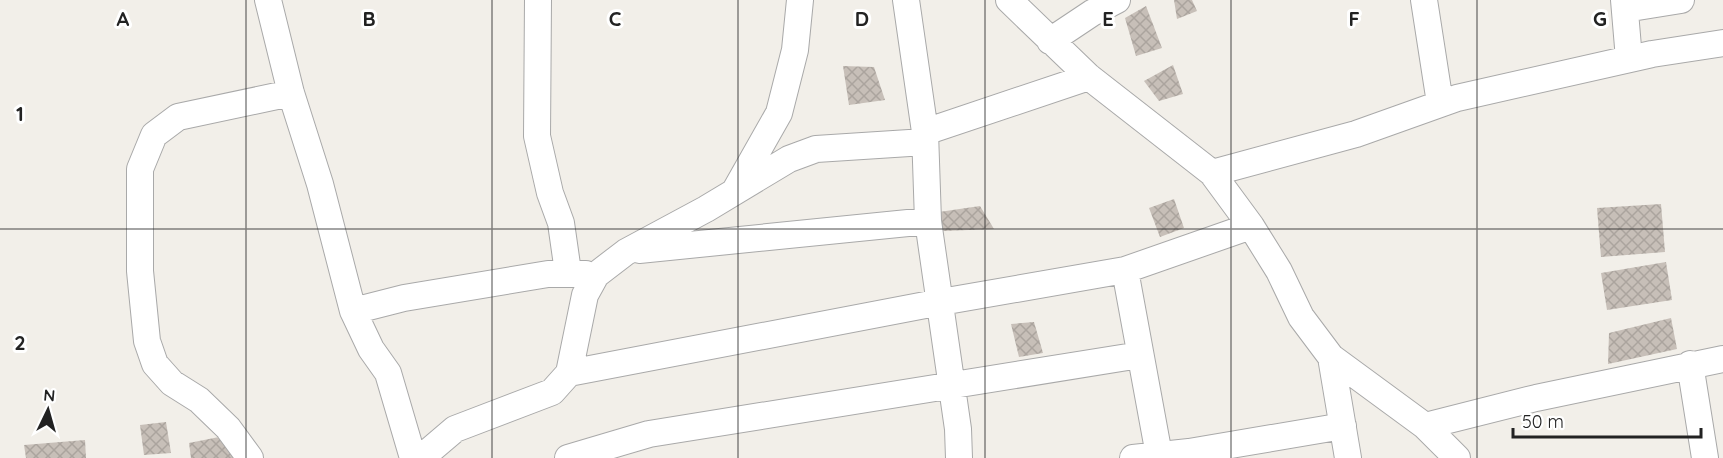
<svg xmlns="http://www.w3.org/2000/svg" width="1723" height="458" viewBox="0 0 1723 458" font-family="Quicksand,sans-serif">
<style>
.building{fill:url(#building-cross-hatch)}
.lines{fill:none;stroke-linecap:round;stroke-linejoin:round}
.minor-casing{stroke:#a9a9a9;stroke-width:28}
.minor{stroke:#fff;stroke-width:26}
.grid{fill:none;stroke:#222;stroke-width:1.5;stroke-opacity:0.55}
.grid-label{font-size:20px;text-anchor:middle;font-weight:bold;fill:#222;stroke:#fff;stroke-width:6;stroke-linejoin:round;paint-order:stroke}
</style>
<defs>
<pattern id="building-cross-hatch" width="8" height="8" patternUnits="userSpaceOnUse" patternTransform="scale(1.5)"><rect width="8" height="8" fill="#c7bfb8"/><path d="M0 0l8 8M0 8l8-8" fill="none" stroke="#aba49e"/></pattern>
</defs>
<rect width="100%" height="100%" fill="#f2efe9"/>
<path class="building" d="M1174,0H1192L1197,11L1177,19Z
M1146,6L1162,48L1136,56L1125,18Z
M1173,65L1183,94L1159,101L1144,81Z
M843,66L874,67L885,100L849,105Z
M1174,199L1184,228L1160,237L1149,208Z
M1661,204L1665,252L1601,257L1597,208Z
M980,206L994,229L943,231L939,212Z
M1666,262L1672,300L1607,310L1601,273Z
M1671,318L1677,349L1608,364L1609,333Z
M1034,322L1043,353L1019,357L1011,324Z
M166,422L171,453L144,455L140,425Z
M229,435L236,458H191L189,443Z
M85,440L86,458H26L24,445Z"/>
<g class="lines">
<defs>
<path id="minor" d="M268,0L291,93L320,184L353,311L371,349L388,373L413,458
M538,0L537,136L550,193L561,223L568,272
M906,0L925,132L928,221L958,429L959,458
M1009,0L1089,77L1212,173L1251,226L1279,271L1301,317L1331,357L1425,426L1457,458
M1424,0L1440,103
M1624,0L1629,59
M1625,9L1681,0
M1050,41L1092,13L1117,0
M925,132L1089,77
M1212,173L1356,134L1457,98L1652,54L1723,43
M736,189L779,113L795,50L800,0
M639,250L928,221
M1125,270L1159,455
M353,311L404,298L548,274H586
M1331,357L1348,458
M1690,364L1705,458
M569,373L941,302L1125,270L1251,226
M1425,426L1536,398L1723,359
M250,458L228,428L199,400L172,383L155,364L147,341L140,271V169L154,135L178,117L291,93
M421,458L455,429L552,392L569,373L585,295L596,275L626,252L706,209L789,159L816,149L925,142
M568,458L649,434L1140,355
M1133,458L1189,452L1343,426"/>
</defs>
<use href="#minor" class="minor-casing"/>
<use href="#minor" class="minor"/>
</g>
<path class="grid" d="M246,0V458M492,0V458M738,0V458M985,0V458M1231,0V458M1477,0V458M0,229H1723"/>
<g class="grid-label">
<text x="123" y="26">A</text>
<text x="369" y="26">B</text>
<text x="615" y="26">C</text>
<text x="862" y="26">D</text>
<text x="1108" y="26">E</text>
<text x="1354" y="26">F</text>
<text x="1600" y="26">G</text>
<text x="20" y="121">1</text>
<text x="20" y="350">2</text>
</g>
<g transform="translate(48 410) rotate(5)" stroke="#ffffff" stroke-width="4.5" paint-order="stroke">
<path d="M0-4.5L10 22L0 15L-10 22Z" fill="#222222"/>
<text y="-9" font-size="16" font-weight="bold" text-anchor="middle" fill="#222222">N</text>
</g>
<path d="M1513 428v9h188v-9" fill="none" stroke="#222222" stroke-width="3"/>
<text x="1522" y="428" font-size="18" fill="#222222" stroke="#ffffff" stroke-width="4.5" paint-order="stroke">50 m</text>
</svg>
